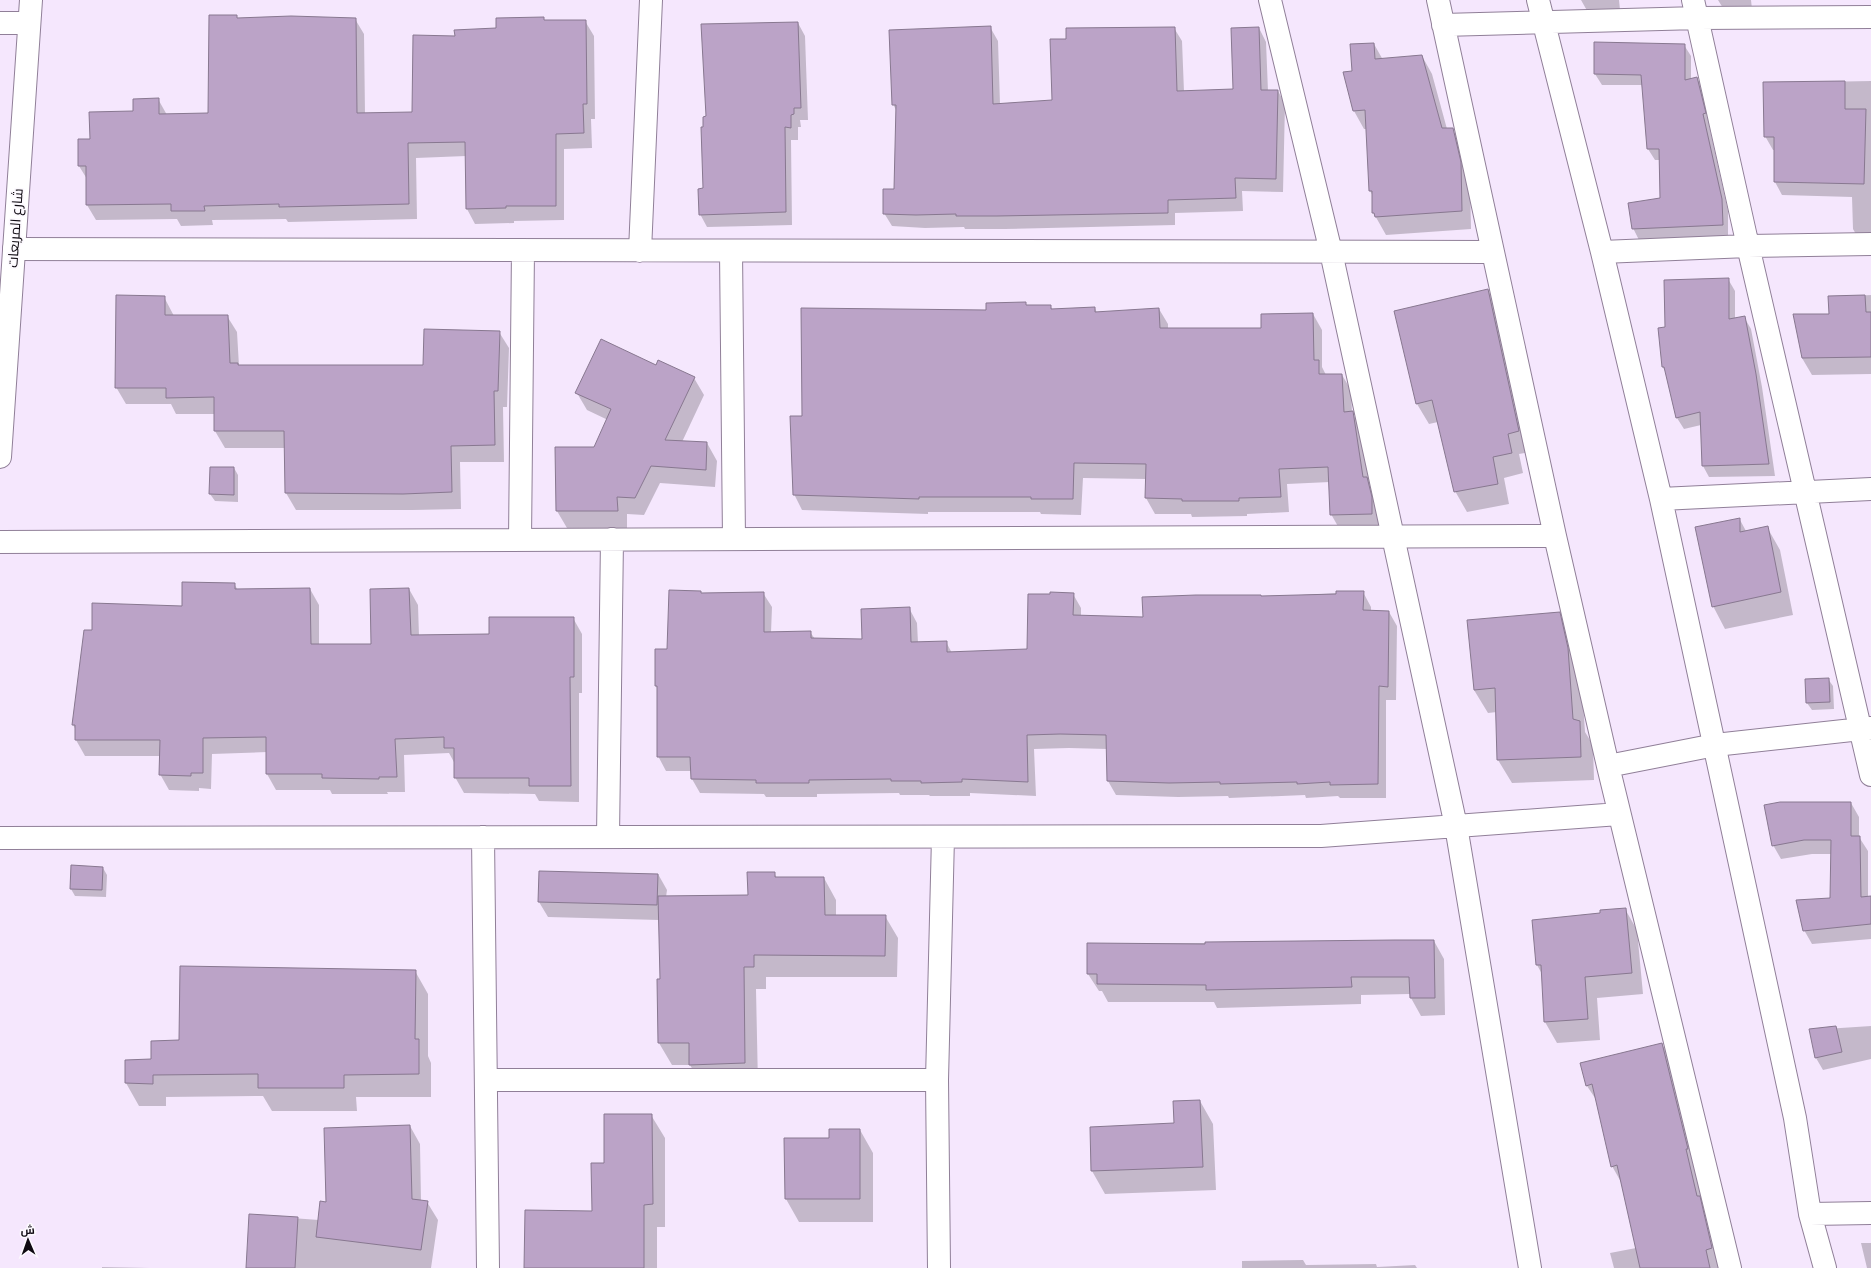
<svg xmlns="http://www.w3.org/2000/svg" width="1871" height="1268" viewBox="0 0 1871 1268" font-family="'Public Sans',Cairo,sans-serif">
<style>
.shadow{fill:#0003}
.building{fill:#bba3c7;stroke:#887890}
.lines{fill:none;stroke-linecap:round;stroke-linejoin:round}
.street-casing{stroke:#907f98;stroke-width:24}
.secondary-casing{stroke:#907f98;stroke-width:24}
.street{stroke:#fff;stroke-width:22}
.secondary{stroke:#fff;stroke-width:22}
.labels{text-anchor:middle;stroke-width:3.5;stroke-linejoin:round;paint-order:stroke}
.street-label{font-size:14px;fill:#0e0911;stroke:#fcf9fe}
</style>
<rect width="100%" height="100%" fill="#f5e7fd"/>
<path class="shadow" d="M1581,0H1619L1621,20L1594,23Z
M1718,0H1751L1752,9L1726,13Z
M236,16L238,19H355L364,34L365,114L413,113L456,37L497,29L543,18L545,21H585L594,36L595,119H591L592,148L564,149V220L514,221V223L475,224L467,209L466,156L416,158L417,219L288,222L286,219L212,220L213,225L181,226L177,219L96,220L87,205V179L79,166L91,140L134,112L158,99L167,115L209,114Z
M798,23L805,36L808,120H800L801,127H798V140H791L792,225L707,227L700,214L704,189V128L707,117Z
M990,27L998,41L1000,104L1053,101L1067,40L1174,28L1182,41L1184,92L1234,90L1259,28L1266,42L1268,91H1278L1285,104L1283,192L1242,191L1243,211L1175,213V225L1005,229H965L964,227L925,228L892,226L884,213L895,190L897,112L893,104Z
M1595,43L1684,45L1691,56V80L1697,78L1703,89L1711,124L1709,125L1728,211V236L1639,240L1633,228L1661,199V160H1655L1648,149L1643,85H1602L1595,74Z
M1374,44L1383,60L1422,56L1432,74L1447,129H1452L1463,147L1470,181L1471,229L1386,235L1373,212V196L1370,191L1367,129H1364L1354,111L1353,72Z
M1871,81V243H1861L1853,229L1852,197L1782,195L1775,182V150H1773L1765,136L1764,83Z
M1728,279L1735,291V319L1744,317L1751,329L1762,387L1775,476L1709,477L1703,466L1701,425L1684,429L1677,418L1666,372L1662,366L1666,328Z
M1488,290L1499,310L1530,452L1519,454L1523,473L1504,478L1509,504L1467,512L1455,491L1438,422L1429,424L1417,404L1395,311Z
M1871,295V374L1812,375L1802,358L1830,315L1829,297Z
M164,297L174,316H227L237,332L239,366H424L499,332L509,348L507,407H503L504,462H460L461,509L413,510H296L286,493L285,448H225L215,431V414H176L171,404H126L116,387Z
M1025,303L1027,306H1050L1053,310L1095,308L1097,313L1159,309L1168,324V329H1262L1313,314L1322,330V367L1326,375H1342L1351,390L1352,412L1361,428L1370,484L1376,493L1380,529L1340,530L1331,514L1330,482L1287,484L1289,512L1247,514V516L1192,517L1191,514H1155L1146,498V479L1083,478L1081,515L1041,514L1040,512H928V514L802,510L794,494L803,417L987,311Z
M656,366L694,378L704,395L682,442L707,443L717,461L715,487L660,483L644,515L627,514V528H567L557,511L595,448L608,420L587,410L577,393Z
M234,468L238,475V502L215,501L210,494Z
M1740,520L1746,531L1767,527L1780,550L1793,615L1725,629L1713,606Z
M234,584L238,590L310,589L319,605V645H372L409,589L418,605L419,636L490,635L573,618L582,634V693H579V802L539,801L535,794L464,793L455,777V764L449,753L404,755L405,792H387L388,794H332L330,790H276L267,774V752L212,754L211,789L199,788V791L169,790L160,774V756H85L76,740V730L73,725L93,632L183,607Z
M1363,592L1371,607V611L1389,612L1397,626L1396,700H1386V798H1340L1338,796L1306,798L1305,795L1229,798L1228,796L1178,797L1116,795L1108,781L1107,749L1069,748L1034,749L1036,796L970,793V796H930L929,795H900L899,793L817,794V797H766L764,794L700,793L692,779L691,771H666L658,756V690L656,686L668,650L701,594L763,593L772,607L771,633L810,632L815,639L863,640L909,608L917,623L918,643L946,642L952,653L1028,650L1073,594L1081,608V616L1144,618L1261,597Z
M1559,613L1572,636L1581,672L1585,732L1593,745L1594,780L1512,783L1498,760L1497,712L1488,713L1474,690Z
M1828,679L1833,686L1834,709L1812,710L1807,703Z
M1851,803L1859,817V837L1868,851V897L1871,899V939L1812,944L1804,930L1831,899L1832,854H1812L1781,859L1773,845Z
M103,868L107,875L106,897L75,896L71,889Z
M774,873L777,878H824L836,900V916H885L898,938L897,977H766V989H756L758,1085L703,1087L690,1065H672L659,1043L658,980H661L659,920L548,917L539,902L658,874L667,890L666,897L749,895Z
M1625,909L1637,930L1643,994L1597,998L1600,1040L1557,1043L1545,1022L1542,974L1537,965L1601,914Z
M1434,941L1444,959L1445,1015L1421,1016L1411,998L1410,994L1361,995V1004L1217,1008L1214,1002H1108L1102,991H1099L1088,974V944Z
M415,971L428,994V1056L431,1063V1097H356L357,1111H272L263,1096L166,1097V1106H139L126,1083V1061L152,1060Z
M1871,1026V1059L1823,1070L1816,1058L1810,1030Z
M1662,1044L1671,1060L1722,1268H1614L1610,1253L1636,1248L1621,1182L1612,1166L1597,1101L1587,1086Z
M1200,1101L1213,1124L1216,1190L1105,1194L1092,1171L1091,1128L1175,1124Z
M651,1115L665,1138V1227H657V1268H525L593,1212L605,1164Z
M410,1126L420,1144L421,1201L427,1202L438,1220L431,1268H247L250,1215L319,1220L327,1203Z
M860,1130L873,1153V1222H799L786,1199L830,1139Z
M1861,1243H1871V1268H1867Z
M1303,1260L1306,1265L1376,1264L1377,1267L1415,1265L1417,1268H1242V1261Z
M102,1267L150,1268H102Z"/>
<path class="building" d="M209,15H237V18L291,16L356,18L357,113L412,112L413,35L455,36L454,30L496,28V18L544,17V20H586L587,104H583L584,133L556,134V206H506V208L466,209L465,142L408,143L409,204L279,207V204L204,206L205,211H171V204L86,205V166H78V139H90L89,112L133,111V99L159,98V114L208,113Z
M798,22L801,108H794V114L791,115V128L785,127L786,212L699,215L698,189L703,188L701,127H703V117L706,116L701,24Z
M991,26L993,104L1052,100L1050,39H1066V28L1175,27L1177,91L1233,89L1231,28L1259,27L1261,90H1278L1276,179L1235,178L1236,198L1168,200V213L997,216H956V214L916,215L883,214V189H894L896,105H892L889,30Z
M1594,42L1685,44V80L1697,77L1706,113L1703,114L1722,199L1723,225L1632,229L1628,203L1660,198L1659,149H1647L1641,75L1594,74Z
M1374,43L1375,59L1422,55L1442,128H1453L1461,162L1462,211L1375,217L1374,213H1372V191H1369L1365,110L1353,111L1343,72L1352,71L1350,44Z
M1845,81V109H1866L1864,184L1774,182V137H1764L1763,82Z
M1729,278V319L1745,316L1756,374L1769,464L1702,466L1700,412L1676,418L1664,367H1662L1658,328L1665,327L1664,280Z
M1488,289L1519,431L1508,434L1512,453L1493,457L1498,484L1454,492L1432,400L1416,404L1394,311Z
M116,295L165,296V315H228L230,363H238V365H423L424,329L500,331L498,391H494L495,445L451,446L452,492L403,494L285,493L284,431H214V397L166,398V388H115Z
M1865,295L1866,312H1871V357L1802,358L1793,314H1829L1828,296Z
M1026,302V305H1051V309L1095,307V312L1159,308L1160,328H1261V314L1313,313L1314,360H1319V374H1342L1344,412L1353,411L1363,477H1367L1372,497V514L1330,515L1328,467L1279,469L1281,497L1239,498V501H1182V499L1145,498L1146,464L1074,463L1073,499H1031V497H919V499L793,495L790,416H802L801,308L986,310V303Z
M601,339L656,365L658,360L695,377L665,440L707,442L706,470L651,466L635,498L617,497L618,511H556L555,447H594L611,409L575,393Z
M210,467H234V495L209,494Z
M1740,518V532L1768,526L1781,592L1712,607L1695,527Z
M182,582L235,583V589L310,588L311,644H371L370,589L409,588L411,635L489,634V617H574V677H570L571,786H529V778H454V748H444V737L395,739L397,777H379V779L322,778V774H266V737L203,738V773H191V776L159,775L160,740H75V725H72L84,630H92V603L182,606Z
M669,590L701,591V593L764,592V632L811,631V638L862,639L861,609L910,607L911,642L947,641V652L1027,649L1028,594H1050V592L1074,593L1073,615L1143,617L1142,597L1196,595H1261V596L1336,594V591H1364L1363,610L1389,611L1388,687L1379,686L1378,784L1330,785V782L1297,784V782L1220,784V782L1169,783L1107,781L1106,735L1060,734L1027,735L1028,782L962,779V782L921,783V781H891V779L809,780V783H756V780L691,779L690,757H657V686H655V649H667Z
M1560,612L1568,648L1573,719L1580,721L1581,757L1497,760L1495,688L1474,690L1467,620Z
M1829,678L1830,702L1806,703L1805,679Z
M1780,802H1851V836H1860L1861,897L1871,896V924L1803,931L1796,900L1830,898L1831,840H1804L1772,846L1764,805Z
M71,865L103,867L102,890L70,889Z
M539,871L658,874L657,905L538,902Z
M747,872H775V877H824L825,915H886L885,956L754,955V967H744L745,1063L689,1065V1043H658L657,979H660L658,896L748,895Z
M1626,908L1632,973L1585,977L1588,1019L1544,1022L1541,965H1536L1532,920L1600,913V910Z
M1395,940H1434L1435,998H1410L1409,977H1351L1352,987L1206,990V985L1097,984V974H1087V943L1205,944V942Z
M180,966L416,970L415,1039H419V1074L344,1075V1088H258V1074L153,1075V1084L125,1083V1060L151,1059V1041L179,1040Z
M1836,1026L1842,1052L1815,1058L1809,1029Z
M1662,1043L1688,1149H1686L1697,1196H1700L1712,1248L1706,1250L1710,1268H1640L1617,1165L1611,1167L1592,1084L1586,1086L1580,1063Z
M1200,1100L1203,1167L1091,1171L1090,1127L1174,1123L1173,1101Z
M604,1114H652L653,1204L644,1205V1268H524L525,1210L592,1211L591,1163H604Z
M410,1125L412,1199L428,1201L421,1250L316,1237L320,1201L326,1202L324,1128Z
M829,1129H860V1199H785L784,1138H829Z
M249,1214L298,1217L295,1268H246Z"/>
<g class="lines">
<defs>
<path id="street" d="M1270,0L1331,252L1456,826L1530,1268
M1438,0L1555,536L1608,766L1730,1268
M1538,0L1602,252L1661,499L1795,1118L1810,1214L1825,1268
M1693,0L1748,246L1871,775
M1443,25L1698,18L1871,17
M14,249L1492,252
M640,251L651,0
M731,251L734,539
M1602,252L1748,246L1871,244
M1661,499L1871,489
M520,540L523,250
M0,542L1555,536
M1608,766L1715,745L1871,728
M483,837L488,1268
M608,837L612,539
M0,838L1321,836L1619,814
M486,1080H937
M1810,1214L1871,1213
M939,1268L937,1080L943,837"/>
<path id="secondary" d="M0,23H29
M0,457L31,0"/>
</defs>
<use href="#street" class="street-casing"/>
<use href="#secondary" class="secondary-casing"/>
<use href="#street" class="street"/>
<use href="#secondary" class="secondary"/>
</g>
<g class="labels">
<g class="street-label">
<text transform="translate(15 228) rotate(-86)" y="5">شارع المربعات</text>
</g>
</g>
<g transform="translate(28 1240) rotate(358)" stroke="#fcf9fe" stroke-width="3" paint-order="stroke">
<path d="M0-3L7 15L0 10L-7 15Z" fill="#0e0911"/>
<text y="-6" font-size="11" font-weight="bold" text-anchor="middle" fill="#0e0911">ش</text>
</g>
</svg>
